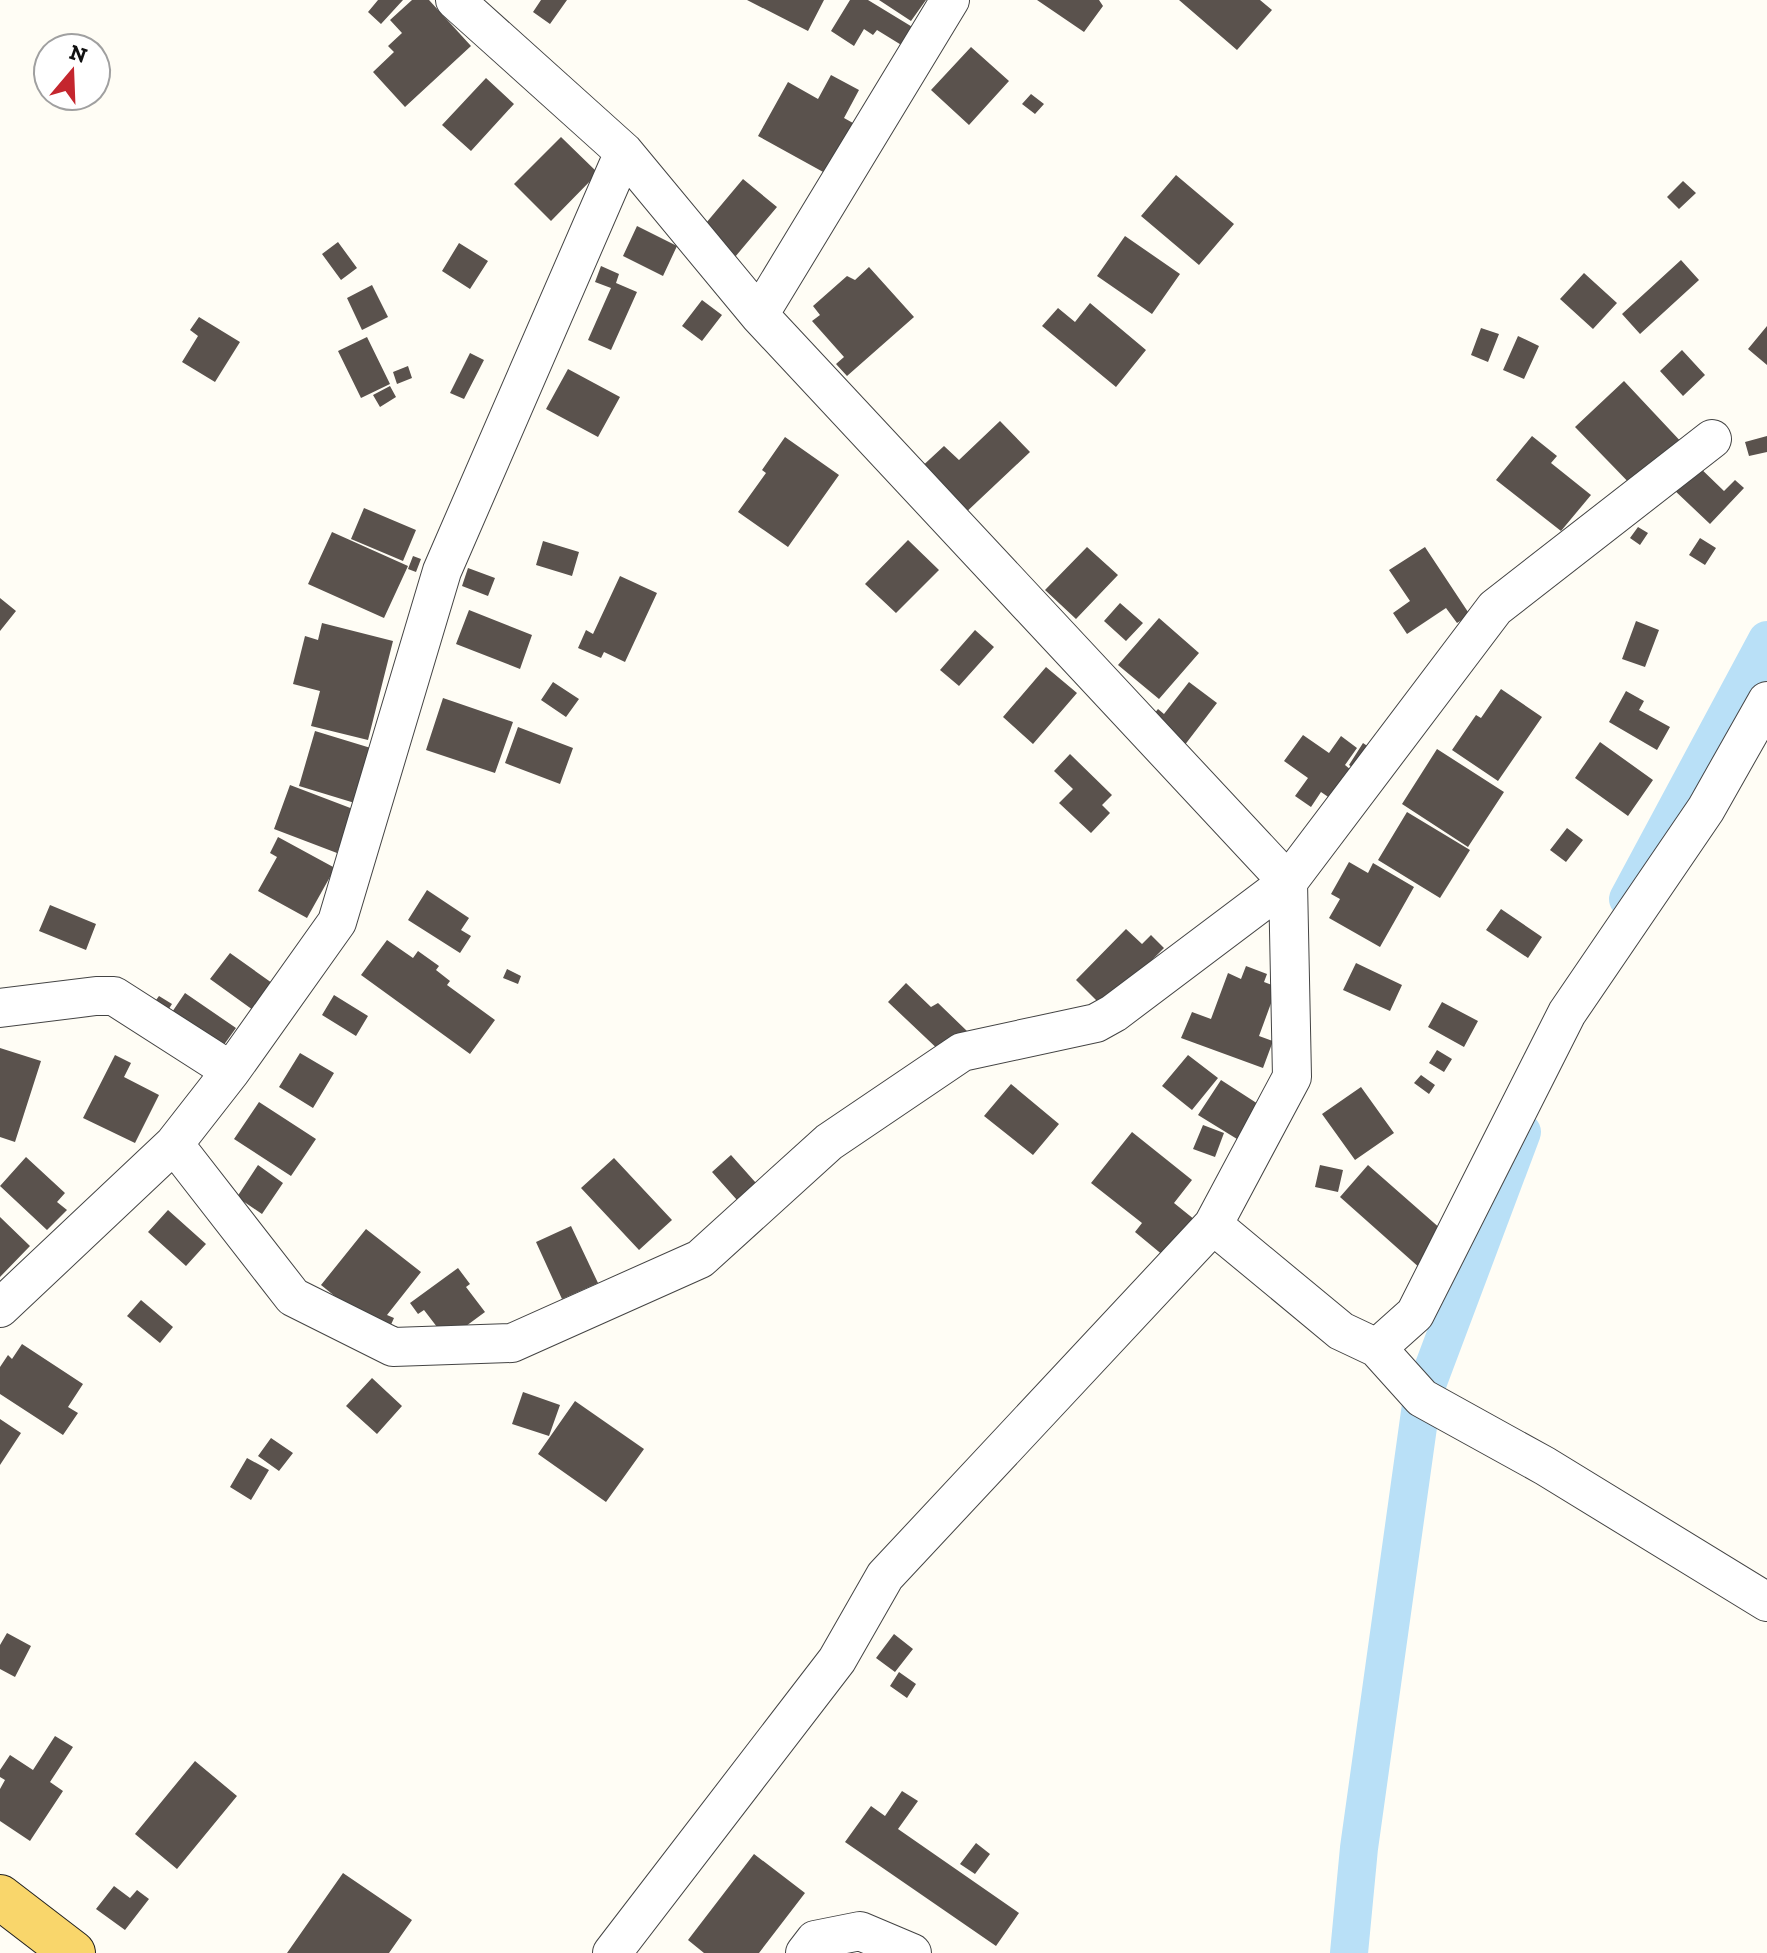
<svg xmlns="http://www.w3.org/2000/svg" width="1767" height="1953" viewBox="0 0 1767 1953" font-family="'Zilla Slab',serif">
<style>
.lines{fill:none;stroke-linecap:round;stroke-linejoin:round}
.canal{stroke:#b9e0f7;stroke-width:38}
.building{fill:#5a524d}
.street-casing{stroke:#444;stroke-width:40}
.primary-casing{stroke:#222;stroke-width:46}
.street{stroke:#fff;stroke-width:38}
.primary{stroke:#f9d66b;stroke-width:44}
</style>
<rect width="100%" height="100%" fill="#fffdf5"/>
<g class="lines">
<path class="canal" d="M1628,899L1767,640
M1349,1953L1359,1848L1422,1398L1522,1132"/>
</g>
<path class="building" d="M378,0H403L381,24L368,12Z
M412,0H429L471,46L405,107L373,72L394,52L388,46L402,33L390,20Z
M541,0H567L550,24L533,12Z
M747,0H824L808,31Z
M850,0H868L914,28L903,46L877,30L873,35L864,29L854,46L831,31Z
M879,0H926L911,21Z
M1037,0H1099L1103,6L1084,32Z
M1179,0H1260L1272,10L1237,50Z
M971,47L1009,81L969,125L931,90Z
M831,75L859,90L844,118L853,123L825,173L758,136L788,82L818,99Z
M486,78L514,104L471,151L442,125Z
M1031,94L1044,104L1035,114L1022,104Z
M561,137L598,173L551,221L514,184Z
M1176,175L1234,224L1199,265L1141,216Z
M743,179L777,207L735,257L701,229Z
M1683,181L1696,193L1679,209L1667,197Z
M637,226L677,246L663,276L623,256Z
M1125,236L1180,274L1152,314L1097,276Z
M338,242L357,268L341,280L322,254Z
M459,243L488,261L470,289L442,271Z
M1681,260L1699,280L1640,334L1622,314Z
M601,266L619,274L616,283L637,292L611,350L588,340L611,288L595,282Z
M869,267L914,317L847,376L836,364L844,357L812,321L820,315L813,306L847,276L855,280Z
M1584,273L1617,303L1593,329L1560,299Z
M372,285L388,317L362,330L347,298Z
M702,300L722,315L702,341L682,326Z
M1090,303L1146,350L1116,387L1042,326L1058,308L1075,322Z
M199,317L240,342L215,382L182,362L198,336L190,330Z
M1767,326V365L1748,349Z
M1481,328L1499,334L1488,362L1471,355Z
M1518,336L1539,346L1524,379L1503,370Z
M367,337L390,384L361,398L338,351Z
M1682,350L1705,375L1683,396L1660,371Z
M470,353L484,360L464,399L450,393Z
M408,366L412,378L397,384L393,372Z
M568,369L620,397L598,437L546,409Z
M1624,381L1685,446L1637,491L1575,427Z
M390,386L396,397L380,407L373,395Z
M1000,421L1030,452L961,517L917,471L944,446L959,460Z
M1532,436L1557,456L1551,463L1591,495L1561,531L1496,480Z
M1767,436V452L1749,456L1745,442Z
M785,437L839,475L788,547L738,512L766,473L762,470Z
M1695,463L1724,491L1735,480L1744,488L1710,524L1672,488Z
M364,508L416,530L403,561L351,539Z
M1638,527L1648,533L1640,545L1630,538Z
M332,532L408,566L384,618L308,584Z
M1700,538L1716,548L1705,565L1689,555Z
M908,540L939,570L896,613L865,584Z
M543,541L579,552L572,576L536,565Z
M1087,547L1118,575L1076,619L1045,590Z
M1425,547L1470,615L1457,623L1446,608L1407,634L1393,613L1410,601L1389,570Z
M413,556L421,559L416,572L408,569Z
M468,568L495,578L488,596L462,586Z
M620,576L657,593L625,662L604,652L601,658L578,648L586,630L593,634Z
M0,598L16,611L0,631Z
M1120,603L1143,623L1126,641L1104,621Z
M469,610L532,635L520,669L456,644Z
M1159,618L1199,653L1159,699L1118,665Z
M1636,621L1659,630L1645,667L1622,659Z
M322,623L393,641L368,740L311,726L320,691L293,684L305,636L318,640Z
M975,630L994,647L959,686L940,670Z
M1046,667L1077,693L1033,744L1003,717Z
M553,682L579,699L566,717L541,700Z
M1189,682L1217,703L1184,746L1149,720L1158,709L1164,714Z
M1501,689L1542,717L1498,781L1452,750L1476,715L1481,718Z
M1626,691L1644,701L1639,710L1670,727L1657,750L1609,722Z
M443,698L513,722L495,773L426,750Z
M518,727L573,748L560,784L505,763Z
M315,731L374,749L358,804L299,786Z
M1303,735L1329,753L1341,736L1357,748L1345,765L1357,775L1337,803L1321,792L1311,807L1295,796L1308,778L1284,761Z
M1600,742L1653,780L1628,816L1575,778Z
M1363,743L1379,754L1365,776L1349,765Z
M1437,749L1504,792L1468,847L1402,804Z
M1070,754L1112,795L1102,805L1110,813L1091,833L1059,803L1073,789L1054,771Z
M290,785L353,809L337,853L274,829Z
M1407,812L1470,850L1440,898L1378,860Z
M1567,828L1583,840L1566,862L1550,850Z
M278,837L335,868L307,918L258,891L277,857L270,853Z
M1349,862L1368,873L1373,863L1414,887L1380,947L1329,918L1340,899L1331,894Z
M427,890L469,918L461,930L471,936L460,953L408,920Z
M50,905L96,924L86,950L39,931Z
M1501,909L1542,937L1528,958L1486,930Z
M1126,929L1142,944L1151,935L1164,948L1104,1008L1076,980Z
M387,940L413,958L418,951L439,966L436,970L450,981L447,985L495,1020L470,1054L361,975Z
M230,953L272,983L253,1010L210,979Z
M1356,963L1402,985L1390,1011L1343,990Z
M1246,966L1267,974L1264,982L1277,987L1259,1036L1273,1041L1263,1068L1181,1038L1192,1012L1211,1019L1228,973L1241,979Z
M507,969L521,976L518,984L503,978Z
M906,983L931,1007L938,1003L967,1031L944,1055L888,1002Z
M185,993L236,1028L218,1053L168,1018Z
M334,995L368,1016L356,1036L322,1015Z
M159,996L172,1004L159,1024L145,1015Z
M1442,1002L1478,1021L1464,1047L1428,1027Z
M0,1048L41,1061L15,1142L0,1137Z
M1437,1050L1452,1059L1444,1072L1429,1063Z
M300,1053L334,1073L313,1108L279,1087Z
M115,1055L131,1063L124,1077L159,1095L135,1143L83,1118Z
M1188,1055L1218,1078L1192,1110L1162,1086Z
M1421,1075L1435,1085L1429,1094L1414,1083Z
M1221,1080L1272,1113L1250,1147L1198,1115Z
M1011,1084L1059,1124L1033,1155L984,1116Z
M1361,1087L1394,1133L1355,1160L1322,1114Z
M259,1102L316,1139L291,1176L234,1139Z
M1203,1125L1224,1133L1215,1157L1193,1149Z
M1132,1132L1192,1180L1174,1203L1200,1224L1170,1261L1135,1232L1142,1223L1091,1183Z
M731,1155L764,1192L745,1209L712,1172Z
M26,1157L65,1193L57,1202L67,1210L47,1230L0,1186Z
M614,1158L672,1220L639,1250L581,1188Z
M258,1165L283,1183L262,1214L237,1197Z
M1320,1165L1343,1170L1338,1192L1315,1187Z
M1368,1165L1450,1237L1421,1269L1340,1197Z
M168,1210L206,1244L186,1266L148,1232Z
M0,1217L30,1246L0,1277Z
M571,1226L598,1283L562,1299L536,1242Z
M366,1229L421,1272L387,1315L394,1318L389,1329L357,1314L321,1285Z
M458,1268L470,1284L466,1287L485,1312L447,1340L424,1310L418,1314L410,1303Z
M141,1300L173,1327L160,1343L127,1316Z
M22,1344L83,1384L68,1407L78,1413L63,1435L0,1394V1367L8,1355L12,1359Z
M372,1378L402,1406L377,1434L346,1406Z
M523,1392L560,1405L549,1436L512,1424Z
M575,1401L644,1449L606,1502L538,1454Z
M0,1419L21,1433L0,1465Z
M271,1438L293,1453L279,1471L258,1456Z
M247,1458L269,1470L251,1500L230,1487Z
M7,1633L31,1646L15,1677L0,1669V1645Z
M894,1634L913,1649L895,1672L876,1658Z
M899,1672L916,1684L907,1698L890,1686Z
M55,1736L73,1747L50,1782L63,1791L30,1841L0,1821V1789L5,1780L0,1777V1770L10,1755L33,1770Z
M195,1761L237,1796L177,1869L135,1834Z
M902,1791L918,1801L898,1829L1019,1913L996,1946L845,1842L871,1806L885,1816Z
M976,1843L990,1854L975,1874L960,1864Z
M754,1854L805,1893L759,1953H704L688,1940Z
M343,1873L412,1920L389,1953H287Z
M114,1886L130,1898L137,1890L149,1899L125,1930L96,1909Z"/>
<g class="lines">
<defs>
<path id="street" d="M455,0L624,152L759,315L1288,882L1292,1077L1213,1225L885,1576L837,1660L612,1953
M759,315L950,0
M0,1008L96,996H114L231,1071
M174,1144L293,1297L393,1347L512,1343L700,1259L829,1142L962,1052L1096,1023L1114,1013L1288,882L1495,608L1712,439
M1213,1225L1341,1331L1377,1348L1415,1314L1567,1013L1706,809L1767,701
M0,1308L174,1144L231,1071L337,922L442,571L624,152
M1377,1348L1422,1398L1545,1466L1767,1602
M805,1953L815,1940L860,1931L912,1953"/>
<path id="primary" d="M0,1897L73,1953"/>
</defs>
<use href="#street" class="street-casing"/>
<use href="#primary" class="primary-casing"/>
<use href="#street" class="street"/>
<use href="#primary" class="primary"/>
</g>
<g transform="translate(72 72) rotate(19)"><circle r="38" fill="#ffffff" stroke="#a0a0a0" stroke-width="2"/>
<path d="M0-6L14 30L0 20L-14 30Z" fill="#c4262e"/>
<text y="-12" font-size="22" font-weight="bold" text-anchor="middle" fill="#111111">N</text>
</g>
</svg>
